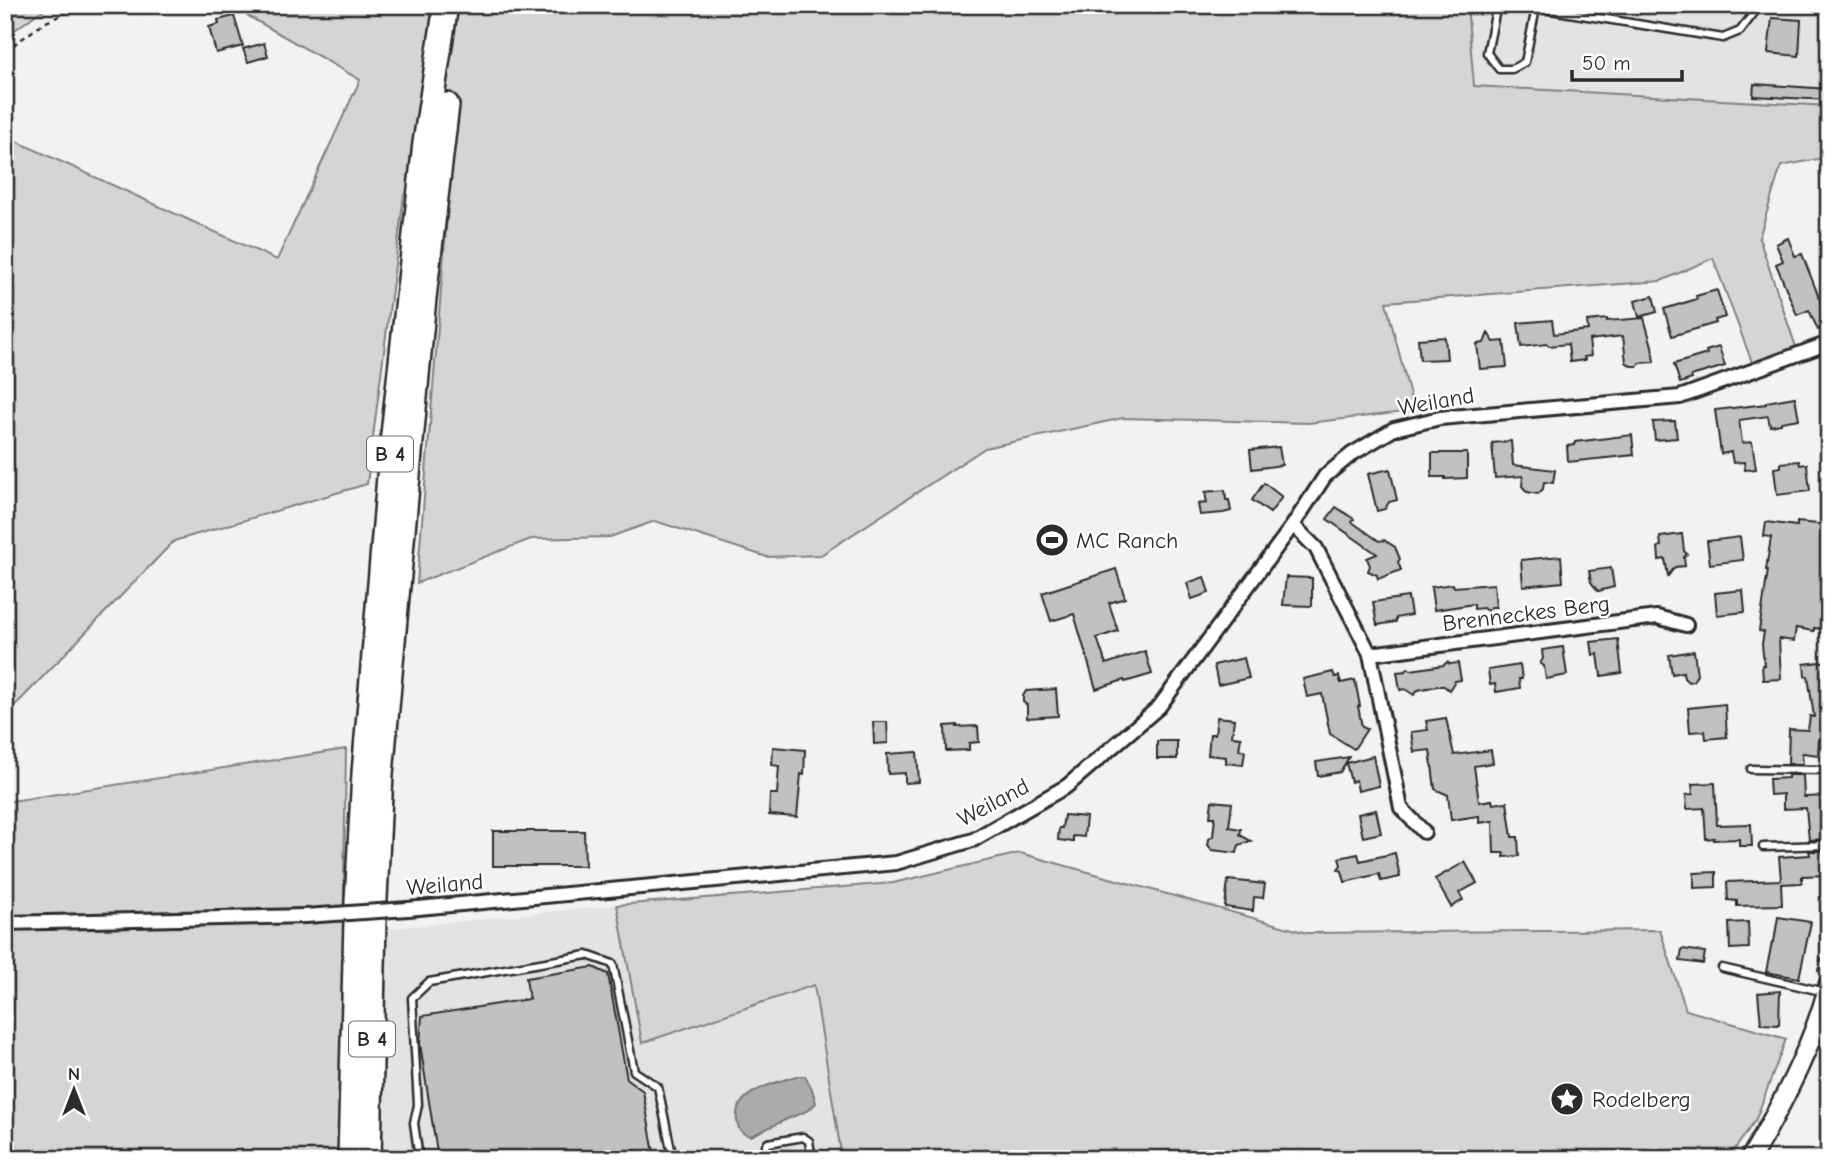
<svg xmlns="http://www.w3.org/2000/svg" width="1834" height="1164" viewBox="0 0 1834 1164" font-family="'Comic Neue',sans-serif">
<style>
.built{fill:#e3e3e3}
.green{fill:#d5d5d5;stroke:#808080;stroke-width:2}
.water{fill:#ababab;stroke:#787878;stroke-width:2}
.building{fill:#c1c1c1;stroke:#2b2b2b;stroke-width:2}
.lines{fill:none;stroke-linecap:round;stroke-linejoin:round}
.lane-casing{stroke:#2b2b2b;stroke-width:11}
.street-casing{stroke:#2b2b2b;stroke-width:18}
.secondary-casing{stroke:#2b2b2b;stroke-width:23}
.highway-casing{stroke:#2b2b2b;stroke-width:28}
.path{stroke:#2b2b2b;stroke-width:2.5;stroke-dasharray:5 5;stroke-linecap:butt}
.lane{stroke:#fff;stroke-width:6}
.street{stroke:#fff;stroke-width:12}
.secondary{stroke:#fff;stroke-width:18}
.highway{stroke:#fff;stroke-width:23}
.street-bridge-casing{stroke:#2b2b2b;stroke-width:18;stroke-linecap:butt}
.street-bridge{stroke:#fff;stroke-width:12}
.labels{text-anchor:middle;stroke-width:5;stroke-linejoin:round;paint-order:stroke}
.shield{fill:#fff;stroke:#6b6b6b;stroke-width:2}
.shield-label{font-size:21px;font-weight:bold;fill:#2b2b2b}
.street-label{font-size:23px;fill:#2b2b2b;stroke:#fff}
.poi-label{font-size:23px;fill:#2b2b2b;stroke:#fff;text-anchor:start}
</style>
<rect width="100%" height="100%" fill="#f2f2f2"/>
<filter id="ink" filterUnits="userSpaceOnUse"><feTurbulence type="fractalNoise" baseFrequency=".0143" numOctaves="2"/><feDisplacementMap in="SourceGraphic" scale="14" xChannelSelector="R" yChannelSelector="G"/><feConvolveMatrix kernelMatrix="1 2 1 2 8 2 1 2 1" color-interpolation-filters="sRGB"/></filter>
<g filter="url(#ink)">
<path class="built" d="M1467,5H1829V106L1474,86Z
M801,890L842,1159H383V929L617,905Z"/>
<path class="green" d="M5,5H54L38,13L5,37Z
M229,5H1467L1474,86L1829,106V157L1781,166L1759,238L1796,347L1753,365L1713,258L1661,281L1386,302L1414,411L1308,423L1123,418L985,448L821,555L767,557L655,521L610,537L531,539L417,583L450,180L404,195L367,484L174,541L5,716V136L277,260L360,80Z
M346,749L340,1159H5V802Z
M1020,853L1307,933L1660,930L1686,1010L1786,1039L1756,1119L1728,1159H842L814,985L642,1043L617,905L893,883Z"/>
<path class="water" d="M796,1076H805L812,1089L816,1103L809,1110L785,1120L751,1136C742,1135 738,1130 737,1121C733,1091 774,1084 796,1076Z"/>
<path class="building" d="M234,16L243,46L216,53L209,27L219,24L218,20Z
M1772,18L1801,20L1799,56L1768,53Z
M264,43L268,56L248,62L243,49Z
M1754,84L1829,89V100L1753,96Z
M1788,238L1795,256L1802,254L1829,323V326L1818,330L1809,310L1797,315L1776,264L1783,261L1776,244Z
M1717,290L1725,317L1715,320L1716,323L1672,336L1664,309L1697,299L1696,296Z
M1653,296L1657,312L1639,317L1635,301Z
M1644,318L1652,346L1654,362L1639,363L1638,366H1631L1626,362L1623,336L1589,340L1591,356L1584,357L1585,360L1570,362L1568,344L1549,346L1547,344L1521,347L1518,323L1552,320L1554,334L1588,330L1587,321L1607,319V321Z
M1488,333L1494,342L1504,341L1507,367L1480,369L1477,344L1484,343Z
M1445,337L1447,359L1420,360L1418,339Z
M1719,347L1725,366L1691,376L1692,379L1680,383L1674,364L1707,354L1706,351Z
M1795,397L1799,419L1781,422V424L1770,426L1768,416L1739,420L1742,443L1752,442L1756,469L1745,470L1744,462L1733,463L1731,452L1721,454L1715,410L1766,404V402Z
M1675,421L1677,438L1655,440L1653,422Z
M1632,435L1634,455L1568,462L1567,446L1575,445V442Z
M1511,441L1513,465L1555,470L1553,483L1544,482L1543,489L1538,494L1527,492L1522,486L1523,476L1495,478L1492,443Z
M1279,447L1282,465L1252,469L1250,450Z
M1432,453H1467V478L1445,479V477H1432Z
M1799,461L1800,465L1807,464L1810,491L1777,495L1774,468L1781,467V463Z
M1390,469L1397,500L1389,502L1385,509L1377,511L1368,474Z
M1264,483L1282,497L1270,513L1252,500Z
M1225,490L1226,500H1229L1231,511L1223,513L1200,515L1198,504L1207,503L1205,492Z
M1336,507L1354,519L1352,522L1379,541L1384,540L1395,547L1400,559L1398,562L1401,570L1378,579L1377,575L1368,571L1370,566L1367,558L1377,554L1327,519Z
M1766,522L1797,526V522L1829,525V630L1814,628V631L1796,628L1794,641L1779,639L1781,679L1763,680L1762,665H1764L1762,644L1764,632L1759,631L1768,570H1766L1771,537L1764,536Z
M1682,534L1684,551L1687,554L1684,557L1685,566L1675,567L1668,576L1665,559L1659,560L1658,547L1661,546L1660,537Z
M1740,537L1743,560L1710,564L1707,541Z
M1561,556L1563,582L1523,586L1521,560Z
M1611,568L1614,587L1598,591L1591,582L1589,571Z
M1116,569L1125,598L1109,603L1118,631L1097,638L1106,664L1145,651L1152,674L1125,682L1124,680L1096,689L1074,614L1051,621L1042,593Z
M1204,577L1209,593L1192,599L1187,583Z
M1286,577L1312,578V606L1283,605Z
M1453,584L1454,587L1494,584L1496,607H1491L1487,611L1483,608L1474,609V604L1434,610L1431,587Z
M1743,590L1745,612L1717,615L1715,593Z
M1408,597L1411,615L1396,618V622L1377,625L1373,602Z
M1618,639L1622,673L1601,676L1598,654L1593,655L1591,642Z
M1563,647L1567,675L1546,679L1544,666L1540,663L1543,659L1542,650Z
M1694,651L1697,675L1693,681L1688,682L1684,678L1683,672L1672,674L1669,655Z
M1244,658L1249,678L1218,685L1214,665Z
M1829,661V740L1819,739L1818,755L1802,753L1803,764H1788L1789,729L1808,730L1810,716L1814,717L1808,676H1805L1804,664Z
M1447,662L1450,664L1458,663L1461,680L1455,681L1449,690L1444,686H1437L1418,690L1414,695L1405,689L1400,690L1397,672L1406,671L1408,668L1411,670L1444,665Z
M1520,665L1522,679H1519L1520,688L1496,692L1495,684L1490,685L1488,670Z
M1333,672L1335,677L1339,676L1341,683L1355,680L1360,706H1358L1362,727L1367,729L1354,749L1330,734L1322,694L1307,697L1303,679Z
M1056,689L1058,716L1027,718V705L1023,702V696L1026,691Z
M1725,704L1727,737L1706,739L1705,731L1690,732L1688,708Z
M1217,717L1234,719L1232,736L1241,737L1239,750L1245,751L1243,765L1226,763V757L1208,755L1210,734H1215Z
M1446,718L1454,755L1491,750L1493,763L1474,766L1479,802L1492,800L1493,804L1507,802L1512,837H1518L1519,856L1504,857V853H1494L1493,821L1479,823V816L1451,820L1448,795L1435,789L1430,750L1414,752L1411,732L1428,730L1426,721Z
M873,722H887L888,743L874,744Z
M957,725V727L978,726L979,742L969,743V750L946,751L945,726Z
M1157,741H1177V759H1157Z
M773,747L805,750L804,775L801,774L797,817L769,815L770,794H777L779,766L772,765Z
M917,752L919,782L905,783V773L888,774L887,754Z
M1373,756L1379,786L1358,791L1356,780L1351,782L1346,763Z
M1349,757L1340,772L1318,776L1316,762Z
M1788,775H1803L1804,797L1829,796V839L1809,840L1806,808L1783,809V794L1770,795L1769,779L1788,778Z
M1715,783L1717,825L1751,824L1752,846H1739V839L1714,840V838L1706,839L1704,808L1687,809L1686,795L1693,794L1692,784Z
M1212,801L1232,803L1229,827L1241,829L1240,835L1251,841L1239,845L1237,853L1212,850L1208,845L1209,839L1213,836L1215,817H1210Z
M1376,810L1381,833L1363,837L1358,814Z
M1064,815L1086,817L1084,837L1073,836V842L1058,840L1059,828H1062Z
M493,831H584L585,866H493Z
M1809,851H1829V875L1802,876V883L1781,884L1782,905L1737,906V901L1728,900L1727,882L1781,880L1779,857L1810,855Z
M1395,853L1400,877L1381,881L1379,874L1345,882L1342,871L1338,869L1341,865L1339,858L1358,854L1360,861Z
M1465,862L1477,883L1459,893L1463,900L1451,907L1435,879Z
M1716,872V887L1694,888V873Z
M1228,880L1265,884L1263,898L1254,897L1253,911L1225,907Z
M1778,917L1811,922L1799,978L1766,972L1772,942H1774Z
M1748,922L1749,948L1730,949L1729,923Z
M1682,949L1705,952L1703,964L1680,961Z
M593,967L608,974L627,1079L643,1091L655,1159H438L420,1044L422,1016L529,999L526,978Z
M1780,991L1779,1025L1761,1024L1758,993Z"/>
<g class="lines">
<defs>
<path id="lane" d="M1497,5L1487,53L1499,69H1512L1525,62L1536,8
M1520,5L1723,38L1740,31L1760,5
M1810,5L1829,8
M1751,769L1829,770
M1763,847L1829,845
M1722,968L1825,992
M419,1159L414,1123L418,1105L412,998L429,982L587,955L613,964L634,1071L658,1087L673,1159
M767,1159L766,1145L768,1143L803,1137L809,1141L812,1159"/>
<path id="street" d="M1293,525L1316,548L1370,654L1401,808L1424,832
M1370,654L1657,617L1686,625
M408,909L896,863L973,840L1067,786L1159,707L1293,525L1325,476L1352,454L1394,429L1440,418L1680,397L1829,343
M5,923L305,916"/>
<path id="secondary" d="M1750,1159C1782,1105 1814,1044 1829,984"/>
<path id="highway" d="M350,1159L356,920L364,773L391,453L425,143L446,5
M369,1159L374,919L381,774L424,298L447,105"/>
</defs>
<use href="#lane" class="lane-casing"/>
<use href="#street" class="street-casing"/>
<use href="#secondary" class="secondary-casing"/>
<use href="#highway" class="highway-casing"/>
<path class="path" d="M5,51L44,23L83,5
M1818,972L1829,924"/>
<use href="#lane" class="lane"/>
<use href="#street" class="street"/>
<use href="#secondary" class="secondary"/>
<use href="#highway" class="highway"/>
<defs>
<path id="street-bridge" d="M305,916L408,909"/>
</defs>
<use href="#street-bridge" class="street-bridge-casing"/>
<use href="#street-bridge" class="street-bridge"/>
</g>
</g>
<defs>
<symbol id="stadium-disc" viewBox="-11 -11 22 22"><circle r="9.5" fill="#2b2b2b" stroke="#fff"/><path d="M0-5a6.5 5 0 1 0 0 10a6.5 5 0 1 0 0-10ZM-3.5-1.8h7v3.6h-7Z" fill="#fff"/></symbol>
<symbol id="sight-disc" viewBox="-11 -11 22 22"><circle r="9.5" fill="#2b2b2b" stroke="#fff"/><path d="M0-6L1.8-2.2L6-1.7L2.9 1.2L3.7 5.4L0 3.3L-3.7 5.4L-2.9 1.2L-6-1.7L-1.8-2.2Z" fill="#fff"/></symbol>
</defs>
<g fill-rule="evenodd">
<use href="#stadium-disc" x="1033" y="521" width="38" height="38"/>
<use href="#sight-disc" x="1548" y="1080" width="38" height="38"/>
</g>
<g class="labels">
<g class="shield">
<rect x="367" y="436.5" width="46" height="35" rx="5"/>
<rect x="349" y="1021.5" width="46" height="35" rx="5"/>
</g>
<g class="shield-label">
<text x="390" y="461">B 4</text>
<text x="372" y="1046">B 4</text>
</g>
<g class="street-label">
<text transform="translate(1436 401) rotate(-10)" y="8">Weiland</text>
<text transform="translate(1526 613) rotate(-7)" y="8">Brenneckes Berg</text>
<text transform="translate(993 802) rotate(-28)" y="8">Weiland</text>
<text transform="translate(445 884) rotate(-5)" y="8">Weiland</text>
</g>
<g class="poi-label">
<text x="1076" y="548">MC Ranch</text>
<text x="1592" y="1107">Rodelberg</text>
</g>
</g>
<rect width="1834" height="1164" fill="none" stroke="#fff" stroke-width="28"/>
<rect x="14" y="14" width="1806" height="1136" fill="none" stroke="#2b2b2b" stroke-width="2.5" filter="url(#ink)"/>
<g transform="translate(74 1090)" stroke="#ffffff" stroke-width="5" paint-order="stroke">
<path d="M0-5L12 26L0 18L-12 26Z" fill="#2b2b2b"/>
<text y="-10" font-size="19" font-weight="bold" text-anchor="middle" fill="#2b2b2b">N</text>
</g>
<path d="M1572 70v10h110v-10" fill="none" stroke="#2b2b2b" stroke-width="3.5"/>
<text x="1582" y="70" font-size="21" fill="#2b2b2b" stroke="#ffffff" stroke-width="5" paint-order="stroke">50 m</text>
</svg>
